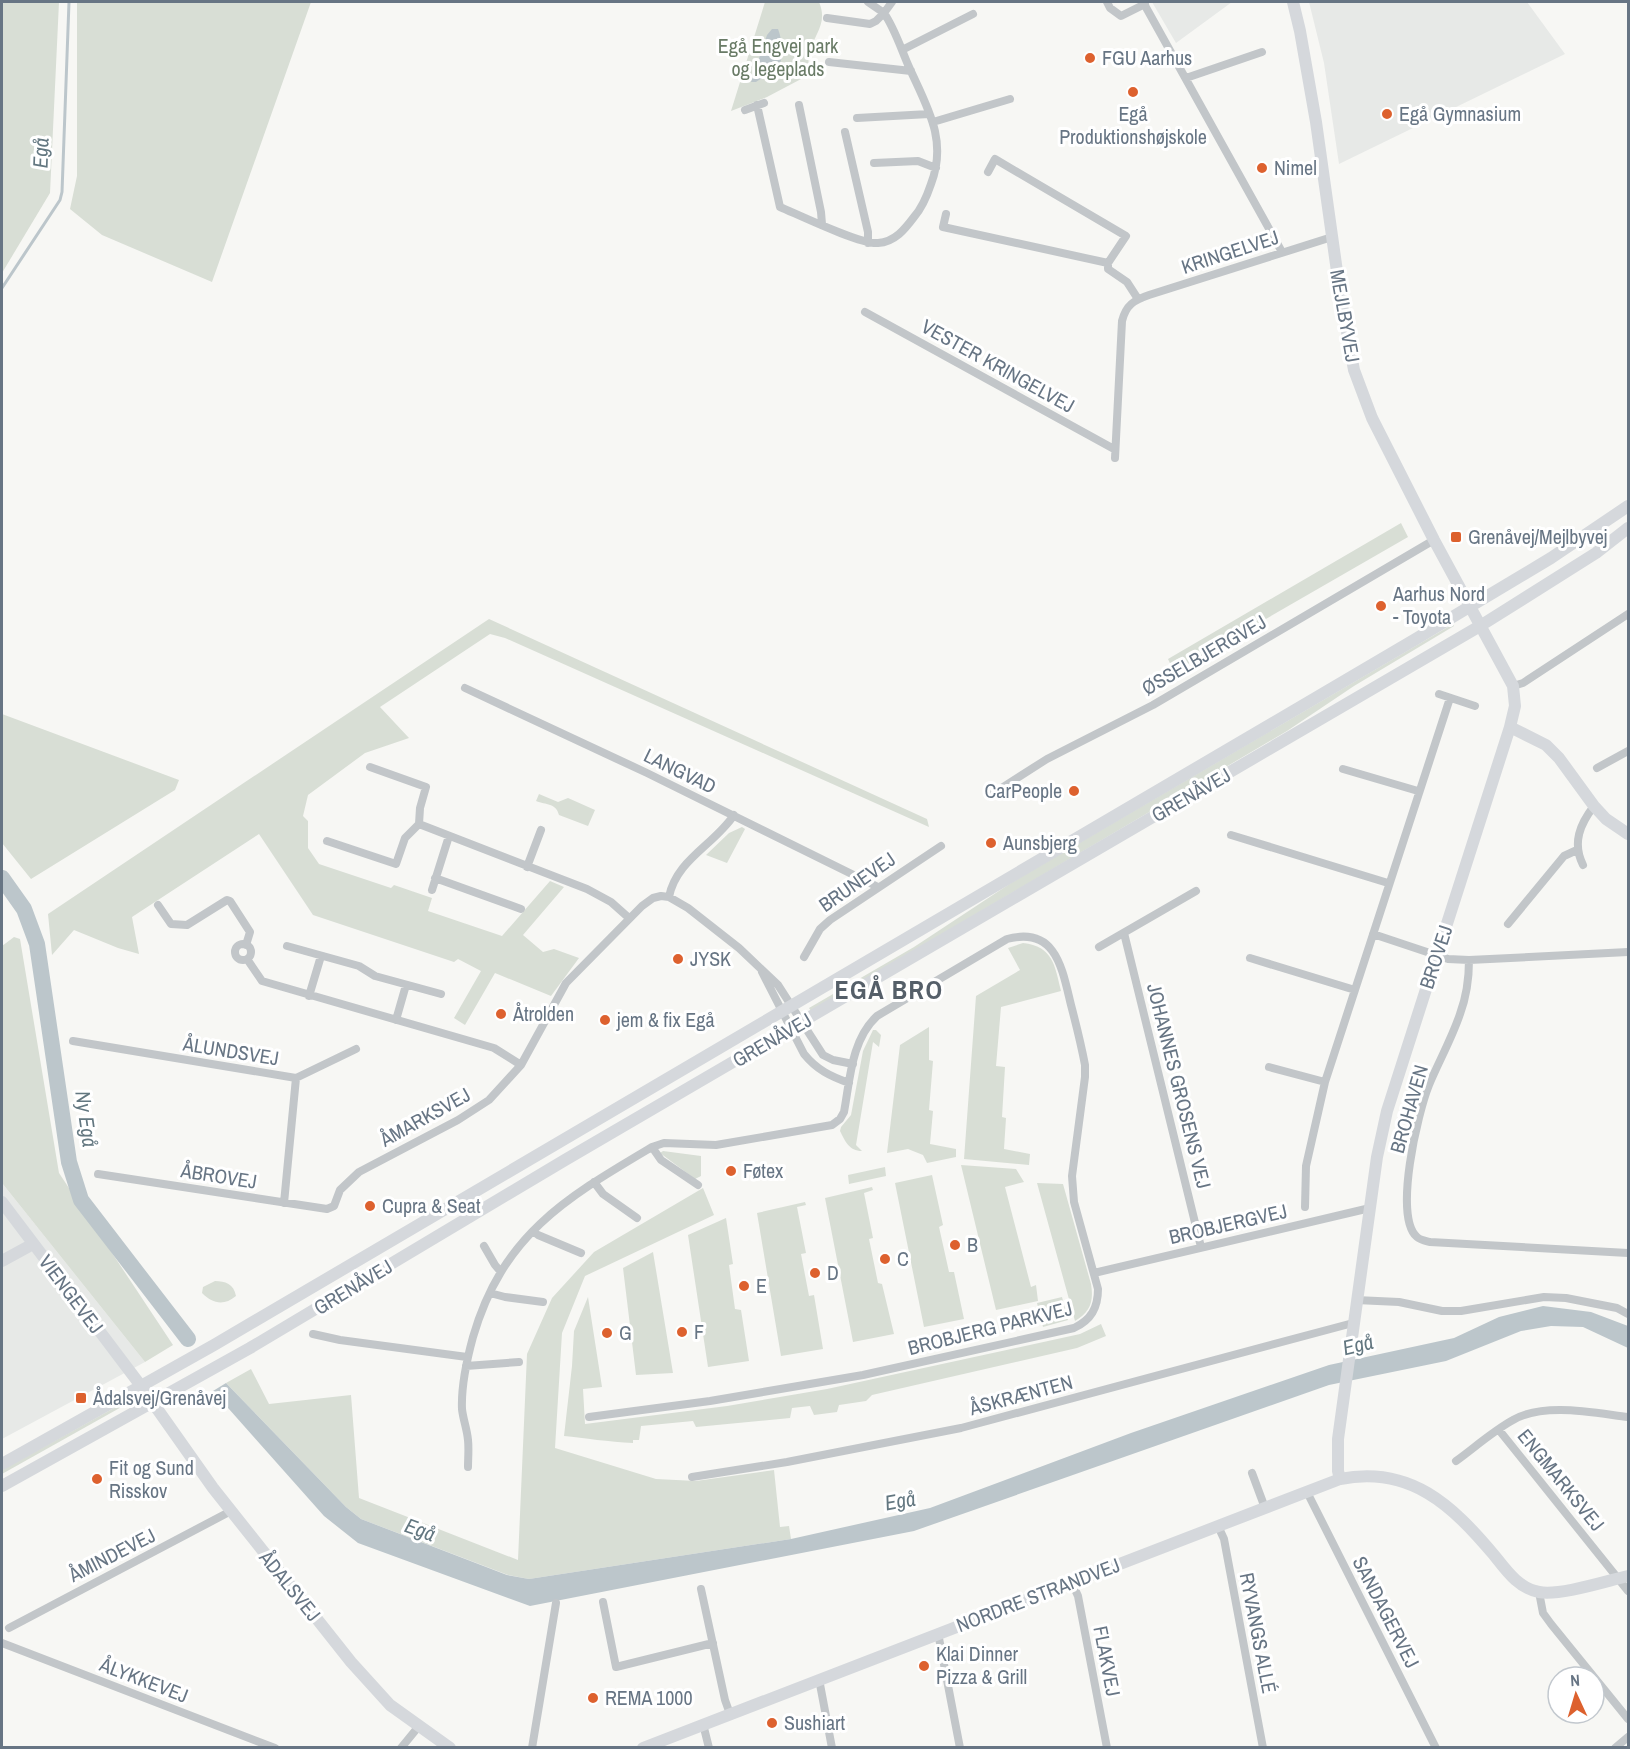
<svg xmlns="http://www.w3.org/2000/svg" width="1630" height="1749" viewBox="0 0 1630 1749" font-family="'Archivo Narrow',sans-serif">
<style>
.built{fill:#e7e9e7}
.green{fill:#d8ded5}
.water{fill:#bcc6cb}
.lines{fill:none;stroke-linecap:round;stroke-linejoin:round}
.stream{stroke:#bcc6cb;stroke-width:3}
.river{stroke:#bcc6cb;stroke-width:16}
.street{stroke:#c2c6c9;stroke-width:8}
.secondary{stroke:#d5d8dc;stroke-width:12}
.poi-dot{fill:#dd612e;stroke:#fff;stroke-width:2}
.labels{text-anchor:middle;stroke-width:6;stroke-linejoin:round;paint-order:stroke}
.park-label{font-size:20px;fill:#697b66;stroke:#fff}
.poi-label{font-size:20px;fill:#677584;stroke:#fff;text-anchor:start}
.street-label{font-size:20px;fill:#677584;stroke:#fff}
.water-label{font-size:21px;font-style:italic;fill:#637780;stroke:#fff}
.district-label{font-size:26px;font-weight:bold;letter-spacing:1.5px;fill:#555f69;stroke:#fff}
</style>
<rect width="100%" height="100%" fill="#f7f7f4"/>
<path class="built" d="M1152,2H1232L1176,43Z
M1309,2H1527L1565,54L1339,164L1324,63Z
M2,1183L145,1362L2,1439Z"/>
<path class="green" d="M2,2H59L50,193L2,273Z
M77,2H311L212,282L102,235L70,209L77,176Z
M765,2H819C828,23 815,33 809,53C807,60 810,70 811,77L803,78L767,97L731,111Z
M1401,523L1408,537L1174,672L1168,659Z
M489,619L927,819L929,827L505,638L490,634L380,707L409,738L365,753L308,795L303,816L308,821V848L319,864L391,888L394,885L432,898L428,911L502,936L550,881L564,887L523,935L543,952L554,949L579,958L551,996L495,973L465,1025L454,1018L481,971L458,959L454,962L313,915L259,834L132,917L139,954L118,948L74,930L52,955L48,914Z
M1453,624L1454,626L1354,686L1287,731L811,1011L809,1008L914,947L1011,883Z
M2,714L179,780L175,790L31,879L2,843Z
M539,794L558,802L568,798L595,810L588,826L559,815C556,803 546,805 536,801Z
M742,827L745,829L727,863L706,855L729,833Z
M14,937L20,939L59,1173L173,1345L145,1362L2,1183V946Z
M1023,943C1053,946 1055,966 1061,991L1001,1007L996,1066L1005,1067L1002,1117L1006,1118L1004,1149L1030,1154L1029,1165L964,1159L976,996L1020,970L1008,948Z
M929,1027V1060L933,1061L929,1110L933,1111L930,1144L956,1149V1157L927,1163L923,1155L908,1149L887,1153L900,1045Z
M873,1030H876L881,1035L879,1047L873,1042L856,1145L862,1151C849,1151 845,1141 840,1131L841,1127L851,1115L863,1051Z
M663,1151L701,1156V1176L695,1179L660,1153Z
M961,1165L1016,1169L1024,1182L1005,1187L1031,1287L1036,1285L1038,1301L996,1310Z
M885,1167L886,1176L849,1184L848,1175Z
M932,1175L943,1225L939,1227L949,1272H954L964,1319L924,1327L895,1183Z
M1037,1183L1063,1184L1091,1284C1094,1302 1090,1312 1075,1321Z
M872,1187L873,1190L864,1193L873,1238L869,1239L878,1283L882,1284L894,1334L853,1342L825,1198Z
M703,1188L714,1215L585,1276L562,1333L555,1448L656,1479L696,1481L774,1470L780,1527L789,1526L791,1539L529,1579L508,1575L361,1519L346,1507L226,1383L251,1369L269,1404L351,1395L359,1498L518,1560L527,1354L552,1298L594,1252Z
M805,1202L806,1205L797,1207L806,1253L801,1254L809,1296L814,1295L823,1349L781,1356L757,1213Z
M726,1218L733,1264L729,1265L735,1309L741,1310L749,1361L708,1367L688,1235Z
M653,1252L673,1373L636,1375L623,1268Z
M215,1281C225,1281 234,1284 236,1296C224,1306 213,1304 202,1293L203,1287Z
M588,1297L602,1387L583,1389L585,1424L727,1406L827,1389L1080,1334L1101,1324L1106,1336L1077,1348L872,1395L866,1401L839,1405L837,1412L814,1415L810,1406L792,1408L790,1418L696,1427L693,1421L641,1426L639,1440H633V1443C609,1442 584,1438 564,1436L572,1366L574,1331Z
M1062,1297L1068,1320L1043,1327L1037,1303Z
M123,1403L125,1405L2,1474V1470Z"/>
<path class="water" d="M772,29H778C782,39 785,59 777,68C772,74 762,78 756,82H751L767,35Z
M1543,1306L1591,1312L1628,1326V1348L1583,1327L1551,1326L1521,1331L1446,1361L1329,1385L914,1531L530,1606L358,1543L324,1516L213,1391L226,1383L346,1507L361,1519L507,1575L529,1579L791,1539L930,1508L1131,1433L1329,1365L1454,1338L1499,1317Z"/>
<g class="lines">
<path class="stream" d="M2,288L60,200L62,192L69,2"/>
<path class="river" d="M2,878L24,909L37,944L69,1162L81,1200L188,1339"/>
<path class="street" d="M1107,2L1110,8L1121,16L1145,4
M1143,2L1282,252
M827,18L870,24L876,21L884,13L868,2
M902,50L973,14
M829,62L911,71
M1186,78L1262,52
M757,105L780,207C799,215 861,245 878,243C895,242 905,229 914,217C922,208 927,196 931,184C948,140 927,107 909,67C901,49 895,29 884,13L892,2
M799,105L821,212L822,224
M745,110L764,103
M857,118L929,114
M933,122L1010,99
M845,132L868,232V243
M874,163L918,161L936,168
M946,214L943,227L1108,263L1126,236L995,159L988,172
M1108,263V269L1127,282L1138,299
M865,312L1114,449
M1115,458L1122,321C1126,305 1134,300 1149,295L1332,237
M1513,686L1523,683L1628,614
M465,688L647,773L878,887
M1439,694L1475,706
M1597,768L1628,751
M1343,769L1418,791
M989,796L1047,759L1153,705L1434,540
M419,824L587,889L611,902L629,918
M1231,835L1388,883
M327,841L396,864L405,838L419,824L420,808L426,787L370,767
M1583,865C1572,843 1580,824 1594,806
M527,867L541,830
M435,878L521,909
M432,890L449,836
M669,897C676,860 714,845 734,815
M158,905L171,924L187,925L227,900L230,901L250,932L246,945
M1508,924L1564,856L1577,850
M1124,933L1201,1247
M1373,934L1448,959L1469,960L1628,952
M235 952a8 8 0 1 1 16 0a8 8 0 1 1-16 0Z
M287,946L359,966L375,976L441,994
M1099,947L1196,891
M804,957L820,929L830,920L941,846
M1250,958L1355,990
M247,959L262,981L494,1048L521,1065
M1469,960C1469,979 1467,995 1460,1014C1452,1038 1439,1061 1429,1085C1418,1112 1393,1217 1417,1237C1420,1240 1426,1241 1430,1242L1628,1253
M762,972L804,1054C817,1070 830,1076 849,1083
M309,996L321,956
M396,1020L406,985
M73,1041L296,1078L284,1203
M1269,1067L1325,1082
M296,1078L356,1049
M652,1147L661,1160L698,1185
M98,1174L327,1209L334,1206L340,1190L359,1172L458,1120L489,1100L521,1065L566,983L642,906L653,898L661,896L669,897L688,908L739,948L778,985L823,1055L833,1060L853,1064
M594,1182L603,1194L637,1218
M1305,1207L1306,1166L1325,1082L1450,698
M533,1231L538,1235L581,1253
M484,1246L495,1265L501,1272
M1094,1273L1370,1208
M490,1293L505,1297L543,1302
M1356,1300L1399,1302L1442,1311H1461L1544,1297L1566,1298L1617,1308L1628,1314
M313,1334L340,1340L467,1357
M466,1366L519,1362
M1499,1430L1628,1591
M1456,1461C1474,1448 1493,1431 1513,1420C1544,1402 1595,1413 1628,1417
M468,1467C468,1458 469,1449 468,1440C467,1429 463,1419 462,1409C461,1385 467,1359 473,1337C503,1234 566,1198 652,1147L664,1143L716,1145L832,1125L840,1119L844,1112C850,1080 851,1040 877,1016L1007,939C1056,926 1062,968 1071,1005C1076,1024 1081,1044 1085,1065V1077L1072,1176L1074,1202L1098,1289C1098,1308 1091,1320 1074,1328L863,1375L710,1401L589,1417
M1252,1473L1265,1508
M692,1477L787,1462L961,1428L1353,1323
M1307,1492L1436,1748
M1218,1526L1224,1539L1263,1748
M1072,1583L1078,1596L1107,1748
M701,1589L725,1700L730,1714
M1539,1592L1543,1613L1551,1624L1628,1719
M603,1602L616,1667L713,1643
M9,1628L231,1511
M938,1633L960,1748
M2,1643L275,1748
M819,1679L832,1748
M703,1724L709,1748
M401,1748L419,1726
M532,1748L556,1603
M1615,1748L1628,1737"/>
<path class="secondary" d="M1293,2L1300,31L1316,122L1341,300L1354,370L1372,418L1434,540L1513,686L1515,706L1510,727L1387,1111L1377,1157L1338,1439V1471L1340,1479
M1510,727L1546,745L1559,758L1594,806L1606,819L1628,834
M2,1202L141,1386L213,1488L351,1662L390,1705L450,1748
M2,1261L33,1244
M2,1464L214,1345L1414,640L1551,558L1628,506
M2,1486L250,1348L565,1160L1480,626L1596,553L1628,528
M643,1748L1340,1479C1410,1465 1452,1505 1494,1555C1506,1570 1518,1588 1539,1592C1560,1596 1606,1581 1628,1576"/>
</g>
<g class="poi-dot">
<circle cx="1090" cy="58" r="6"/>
<circle cx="1133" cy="92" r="6"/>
<circle cx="1387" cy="114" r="6"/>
<circle cx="1262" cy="168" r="6"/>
<rect x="1450" y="531" width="12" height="12" rx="3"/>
<circle cx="1381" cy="606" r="6"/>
<circle cx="1074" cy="791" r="6"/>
<circle cx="991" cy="843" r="6"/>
<circle cx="678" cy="959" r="6"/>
<circle cx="501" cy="1014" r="6"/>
<circle cx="605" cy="1020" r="6"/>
<circle cx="731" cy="1171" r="6"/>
<circle cx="370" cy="1206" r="6"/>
<circle cx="955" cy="1245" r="6"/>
<circle cx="885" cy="1259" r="6"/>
<circle cx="815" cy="1273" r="6"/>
<circle cx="744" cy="1286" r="6"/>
<circle cx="682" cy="1332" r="6"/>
<circle cx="607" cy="1333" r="6"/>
<rect x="75" y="1392" width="12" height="12" rx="3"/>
<circle cx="97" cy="1479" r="6"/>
<circle cx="924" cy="1666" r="6"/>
<circle cx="593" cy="1698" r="6"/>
<circle cx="772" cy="1723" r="6"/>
</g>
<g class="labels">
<g class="park-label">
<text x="778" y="53">Egå Engvej park<tspan x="778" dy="23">og legeplads</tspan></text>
</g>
<g class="poi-label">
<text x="1102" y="65">FGU Aarhus</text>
<text x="1133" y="121" text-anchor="middle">Egå<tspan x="1133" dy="23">Produktionshøjskole</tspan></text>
<text x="1399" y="121">Egå Gymnasium</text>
<text x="1274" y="175">Nimel</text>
<text x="1468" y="544">Grenåvej/Mejlbyvej</text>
<text x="1393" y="601">Aarhus Nord<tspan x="1393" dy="23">- Toyota</tspan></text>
<text x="1062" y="798" text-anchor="end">CarPeople</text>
<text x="1003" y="850">Aunsbjerg</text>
<text x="690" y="966">JYSK</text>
<text x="513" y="1021">Åtrolden</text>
<text x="617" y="1027">jem &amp; fix Egå</text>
<text x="743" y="1178">Føtex</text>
<text x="382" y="1213">Cupra &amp; Seat</text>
<text x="967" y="1252">B</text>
<text x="897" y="1266">C</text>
<text x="827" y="1280">D</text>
<text x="756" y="1293">E</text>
<text x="694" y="1339">F</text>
<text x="619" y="1340">G</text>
<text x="93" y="1405">Ådalsvej/Grenåvej</text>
<text x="109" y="1475">Fit og Sund<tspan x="109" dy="23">Risskov</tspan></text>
<text x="936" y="1661">Klai Dinner<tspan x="936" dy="23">Pizza &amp; Grill</tspan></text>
<text x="605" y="1705">REMA 1000</text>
<text x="784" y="1730">Sushiart</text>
</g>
<g class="street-label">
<text transform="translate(1230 252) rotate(-18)" y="7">KRINGELVEJ</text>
<text transform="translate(1345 316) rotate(80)" y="7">MEJLBYVEJ</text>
<text transform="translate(998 366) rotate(29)" y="7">VESTER KRINGELVEJ</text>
<text transform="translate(1204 655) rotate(-30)" y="7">ØSSELBJERGVEJ</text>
<text transform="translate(680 771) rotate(26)" y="7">LANGVAD</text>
<text transform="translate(1191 795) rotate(-30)" y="7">GRENÅVEJ</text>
<text transform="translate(857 882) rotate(-35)" y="7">BRUNEVEJ</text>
<text transform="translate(1436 957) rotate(-72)" y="7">BROVEJ</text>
<text transform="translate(772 1040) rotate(-30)" y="7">GRENÅVEJ</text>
<text transform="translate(231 1051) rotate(9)" y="7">ÅLUNDSVEJ</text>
<text transform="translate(1179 1086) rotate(76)" y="7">JOHANNES GROSENS VEJ</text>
<text transform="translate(1409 1109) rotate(-74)" y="7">BROHAVEN</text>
<text transform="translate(425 1117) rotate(-29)" y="7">ÅMARKSVEJ</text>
<text transform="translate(219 1176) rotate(9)" y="7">ÅBROVEJ</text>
<text transform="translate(1228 1224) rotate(-13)" y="7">BROBJERGVEJ</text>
<text transform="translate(353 1287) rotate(-31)" y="7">GRENÅVEJ</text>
<text transform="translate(71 1294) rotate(53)" y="7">VIENGEVEJ</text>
<text transform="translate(990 1328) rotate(-14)" y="7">BROBJERG PARKVEJ</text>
<text transform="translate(1021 1395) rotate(-15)" y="7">ÅSKRÆNTEN</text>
<text transform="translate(1561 1480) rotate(51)" y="7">ENGMARKSVEJ</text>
<text transform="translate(112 1555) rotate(-27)" y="7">ÅMINDEVEJ</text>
<text transform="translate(290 1586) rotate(51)" y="7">ÅDALSVEJ</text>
<text transform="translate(1038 1595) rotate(-21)" y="7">NORDRE STRANDVEJ</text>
<text transform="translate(1386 1612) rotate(63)" y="7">SANDAGERVEJ</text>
<text transform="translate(1258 1633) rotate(79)" y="7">RYVANGS ALLÉ</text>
<text transform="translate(1107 1661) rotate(79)" y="7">FLAKVEJ</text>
<text transform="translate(144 1680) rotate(21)" y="7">ÅLYKKEVEJ</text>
</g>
<g class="water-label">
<text transform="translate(41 153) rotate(-88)" y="7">Egå</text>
<text transform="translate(86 1119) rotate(82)" y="7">Ny Egå</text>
<text transform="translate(1358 1345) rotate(-14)" y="7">Egå</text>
<text transform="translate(900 1501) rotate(-10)" y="7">Egå</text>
<text transform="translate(420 1530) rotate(20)" y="7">Egå</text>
</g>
<g class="district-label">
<text x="889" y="999">EGÅ BRO</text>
</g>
</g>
<rect width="1630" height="1749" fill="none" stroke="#677584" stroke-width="6"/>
<g transform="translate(1576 1695) rotate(356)"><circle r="28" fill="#ffffff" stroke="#c2c8ce" stroke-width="1.5"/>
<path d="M0-4.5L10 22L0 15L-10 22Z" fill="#dd612e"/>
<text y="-9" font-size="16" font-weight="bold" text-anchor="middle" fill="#677584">N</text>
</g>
</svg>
